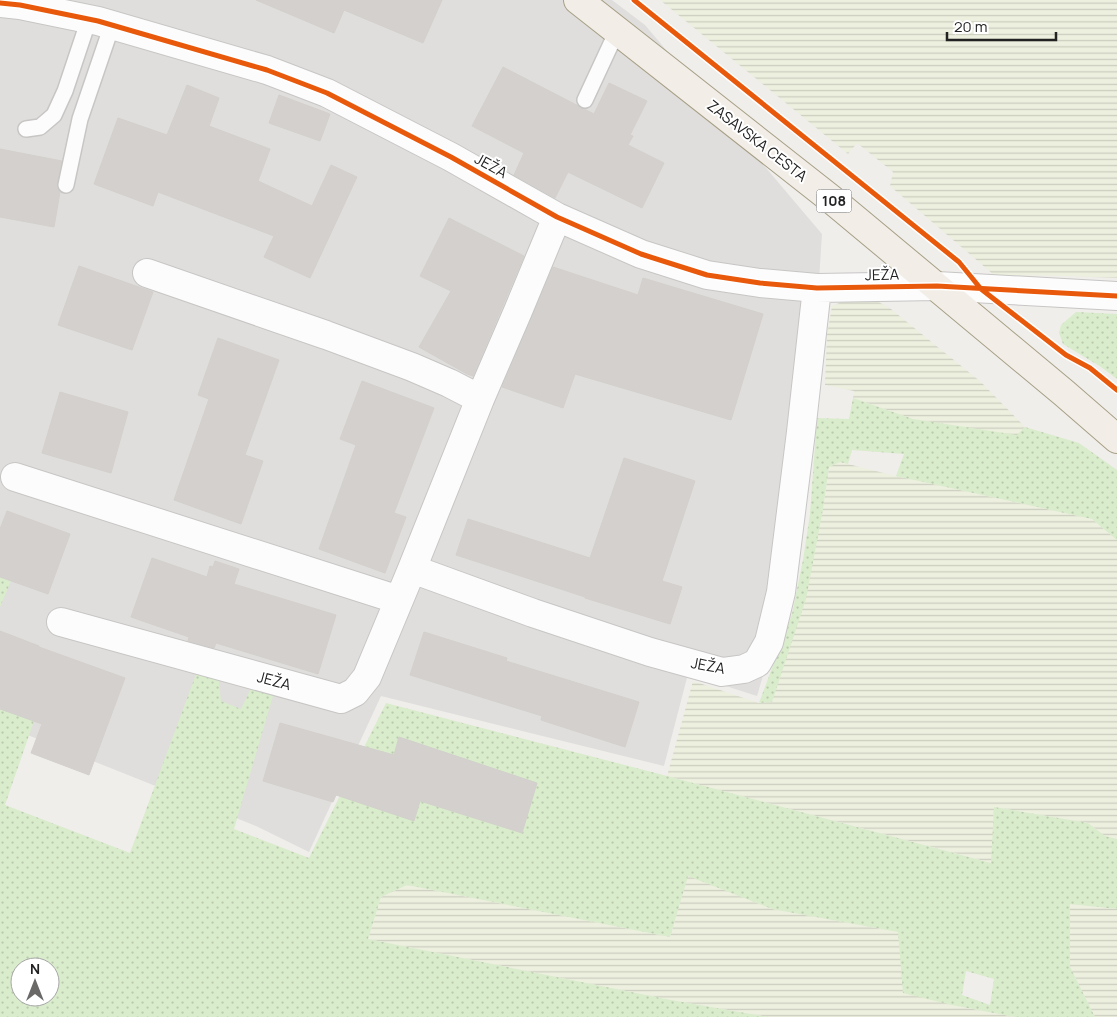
<svg xmlns="http://www.w3.org/2000/svg" width="1117" height="1017" viewBox="0 0 1117 1017" font-family="Manrope,sans-serif">
<style>
.residential{fill:#dfdedc}
.farmland{fill:url(#farmland-rules)}
.grass{fill:url(#grass-dots);fill-rule:evenodd}
.building{fill:#d3d0ce;stroke:#d3d0cc}
.lines{fill:none;stroke-linecap:round;stroke-linejoin:round}
.service-casing{stroke:#c7c6c5;stroke-width:18}
.minor-casing{stroke:#c7c6c5;stroke-width:30}
.primary-casing{stroke:#a79f86;stroke-width:30}
.service{stroke:#fdfcfc;stroke-width:15}
.minor{stroke:#fdfcfc;stroke-width:28}
.primary{stroke:#f2eee7;stroke-width:28}
.cycleway-casing{stroke:#fff;stroke-width:8}
.cycleway{stroke:#e8590c;stroke-width:5}
.labels{text-anchor:middle;stroke-width:4;stroke-linejoin:round;paint-order:stroke}
.shield{fill:#fff;stroke:#646464;stroke-width:1}
.shield-label{font-size:14px;font-weight:bold;fill:#222}
.street-label{font-size:15px;fill:#222;stroke:#fff}
</style>
<defs>
<pattern id="farmland-rules" width="6" height="5" patternUnits="userSpaceOnUse" patternTransform="scale(1.25)"><rect width="6" height="5" fill="#edefdf"/><path d="M0 2.5h6" fill="none" stroke="#cbcdbf"/></pattern>
<pattern id="grass-dots" width="8" height="8" patternUnits="userSpaceOnUse" patternTransform="scale(1.25)"><rect width="8" height="8" fill="#d9eccb"/><path d="M2 2h.1M6 6h.1" fill="none" stroke="#bacaae" stroke-width="1.8" stroke-linecap="round"/></pattern>
</defs>
<rect width="100%" height="100%" fill="#f0eeeb"/>
<path class="residential" d="M0,0H612L645,25L822,234L813,373L783,608L757,696L688,674L664,766L381,696L309,852L256,826L0,724Z"/>
<path class="farmland" d="M660,0H1117V278L1066,276L994,275L890,186L893,172L857,143L848,154Z
M846,300L877,301L891,309L981,382L1025,427L1017,436L913,419L853,398L854,391L825,385L827,335L832,306Z
M840,462L896,476L1092,519L1117,540V839L1105,836L1088,823L994,807L992,863L667,776L693,681L759,703L772,701L823,509L829,467Z
M688,875L772,909L898,932L952,1005L1015,1017H769L671,1000L368,939L381,897L407,885L670,937Z
M1070,904L1117,909V1017H1095L1070,967Z"/>
<path class="grass" d="M1076,312L1117,314V379L1101,367L1063,344L1059,333L1061,325Z
M853,398L913,419L1017,435L1025,427L1079,443L1117,470V540L1092,519L896,476L904,454L852,450L848,464L840,462L829,467L823,509L806,599L772,702L759,703L792,614L803,560L810,514L817,418L849,419Z
M0,577L11,581L0,607Z
M199,666L218,671L221,701L241,709L252,686L273,696L234,829L309,858L386,703L667,776L991,863L994,807L1088,823L1105,836L1117,839V909L1070,904V967L1095,1017H1015L952,1005L903,993L898,932L772,909L688,876L670,937L407,885L381,897L368,939L671,1000L769,1017H0V705L35,718L5,805L130,853ZM20,967H50V997H20ZM966,971L994,979L990,1005L962,995Z"/>
<path class="building" d="M256,0H442L423,43L344,10L334,33Z
M503,67L594,114L609,83L647,101L630,135L633,136L628,145L664,163L642,208L568,172L555,198L514,175L524,153L472,126Z
M187,85L219,98L209,126L270,149L258,181L312,206L331,165L357,177L310,278L264,257L274,236L158,192L153,206L94,184L118,118L167,135Z
M279,95L330,114L320,141L269,123Z
M0,149L62,161L57,184V188L60,192L54,227L0,217Z
M449,218L524,256L473,376L467,374L419,347L451,291L420,276Z
M79,266L153,292L132,350L58,325Z
M553,267L638,295L643,278L763,314L731,420L575,374L563,408L502,387Z
M218,338L279,360L245,455L263,461L241,524L174,500L209,399L198,395Z
M362,381L434,408L394,513L406,517L385,573L319,549L356,445L340,439Z
M60,392L128,412L111,473L42,453Z
M624,458L695,481L662,581L682,587L670,624L585,598V597L456,555L468,519L590,558Z
M7,511L70,534L48,594L0,577V529Z
M152,558L207,577L210,566L213,567L215,561L239,569L234,584L336,615L318,674L216,643L214,648L188,641L189,637L131,617Z
M0,631L39,646V647L125,678L89,775L31,753L42,724L0,709Z
M424,632L507,658L506,661L639,702L625,747L541,720L542,716L410,675Z
M280,723L394,755L399,737L537,783L522,833L420,801L414,821L336,795L333,802L263,781Z"/>
<g class="lines">
<defs>
<path id="service" d="M585,100L617,31
M26,129L40,127L54,115L65,91L89,19
M66,185L80,119L112,25"/>
<path id="minor" d="M0,3L20,5L98,21L267,70L327,93L451,157L557,217L641,254L707,275L760,283L817,288L937,286L1117,296
M147,273L326,335L412,367L449,383L480,399
M15,477L399,600
M412,569L533,613L650,652L722,672L744,669L757,663L769,642L781,592L801,432L817,288
M61,622L341,699L355,692L367,677L412,569L480,399L518,311L557,217"/>
<path id="primary" d="M578,0L831,199L1064,393L1117,439"/>
</defs>
<use href="#service" class="service-casing"/>
<use href="#minor" class="minor-casing"/>
<use href="#primary" class="primary-casing"/>
<use href="#service" class="service"/>
<use href="#minor" class="minor"/>
<use href="#primary" class="primary"/>
<defs>
<path id="cycleway" d="M634,0L959,262L981,289L1066,355L1090,368L1117,390
M0,3L20,5L98,21L267,70L327,93L451,157L557,217L641,254L707,275L760,283L817,288L937,286L1117,296"/>
</defs>
<use href="#cycleway" class="cycleway-casing"/>
<use href="#cycleway" class="cycleway"/>
</g>
<g class="labels">
<rect class="shield" x="816.5" y="189.5" width="35" height="23" rx="4"/>
<g class="shield-label">
<text x="834" y="206">108</text>
</g>
<g class="street-label">
<text transform="translate(757 141) rotate(38)" y="5">ZASAVSKA CESTA</text>
<text transform="translate(491 166) rotate(29)" y="5">JEŽA</text>
<text transform="translate(882 275) rotate(-1)" y="5">JEŽA</text>
<text transform="translate(708 666) rotate(11)" y="5">JEŽA</text>
<text transform="translate(274 681) rotate(15)" y="5">JEŽA</text>
</g>
</g>
<g transform="translate(35 982)"><circle r="24" fill="#ffffff" stroke="#a7a7a7"/>
<path d="M0-4L9 19L0 12L-9 19Z" fill="#6a6968"/>
<text y="-8" font-size="14" font-weight="bold" text-anchor="middle" fill="#222222">N</text>
</g>
<path d="M947 32v8h109v-8" fill="none" stroke="#222222" stroke-width="2.5"/>
<text x="954" y="32" font-size="15" fill="#222222" stroke="#ffffff" stroke-width="4" paint-order="stroke">20 m</text>
</svg>
